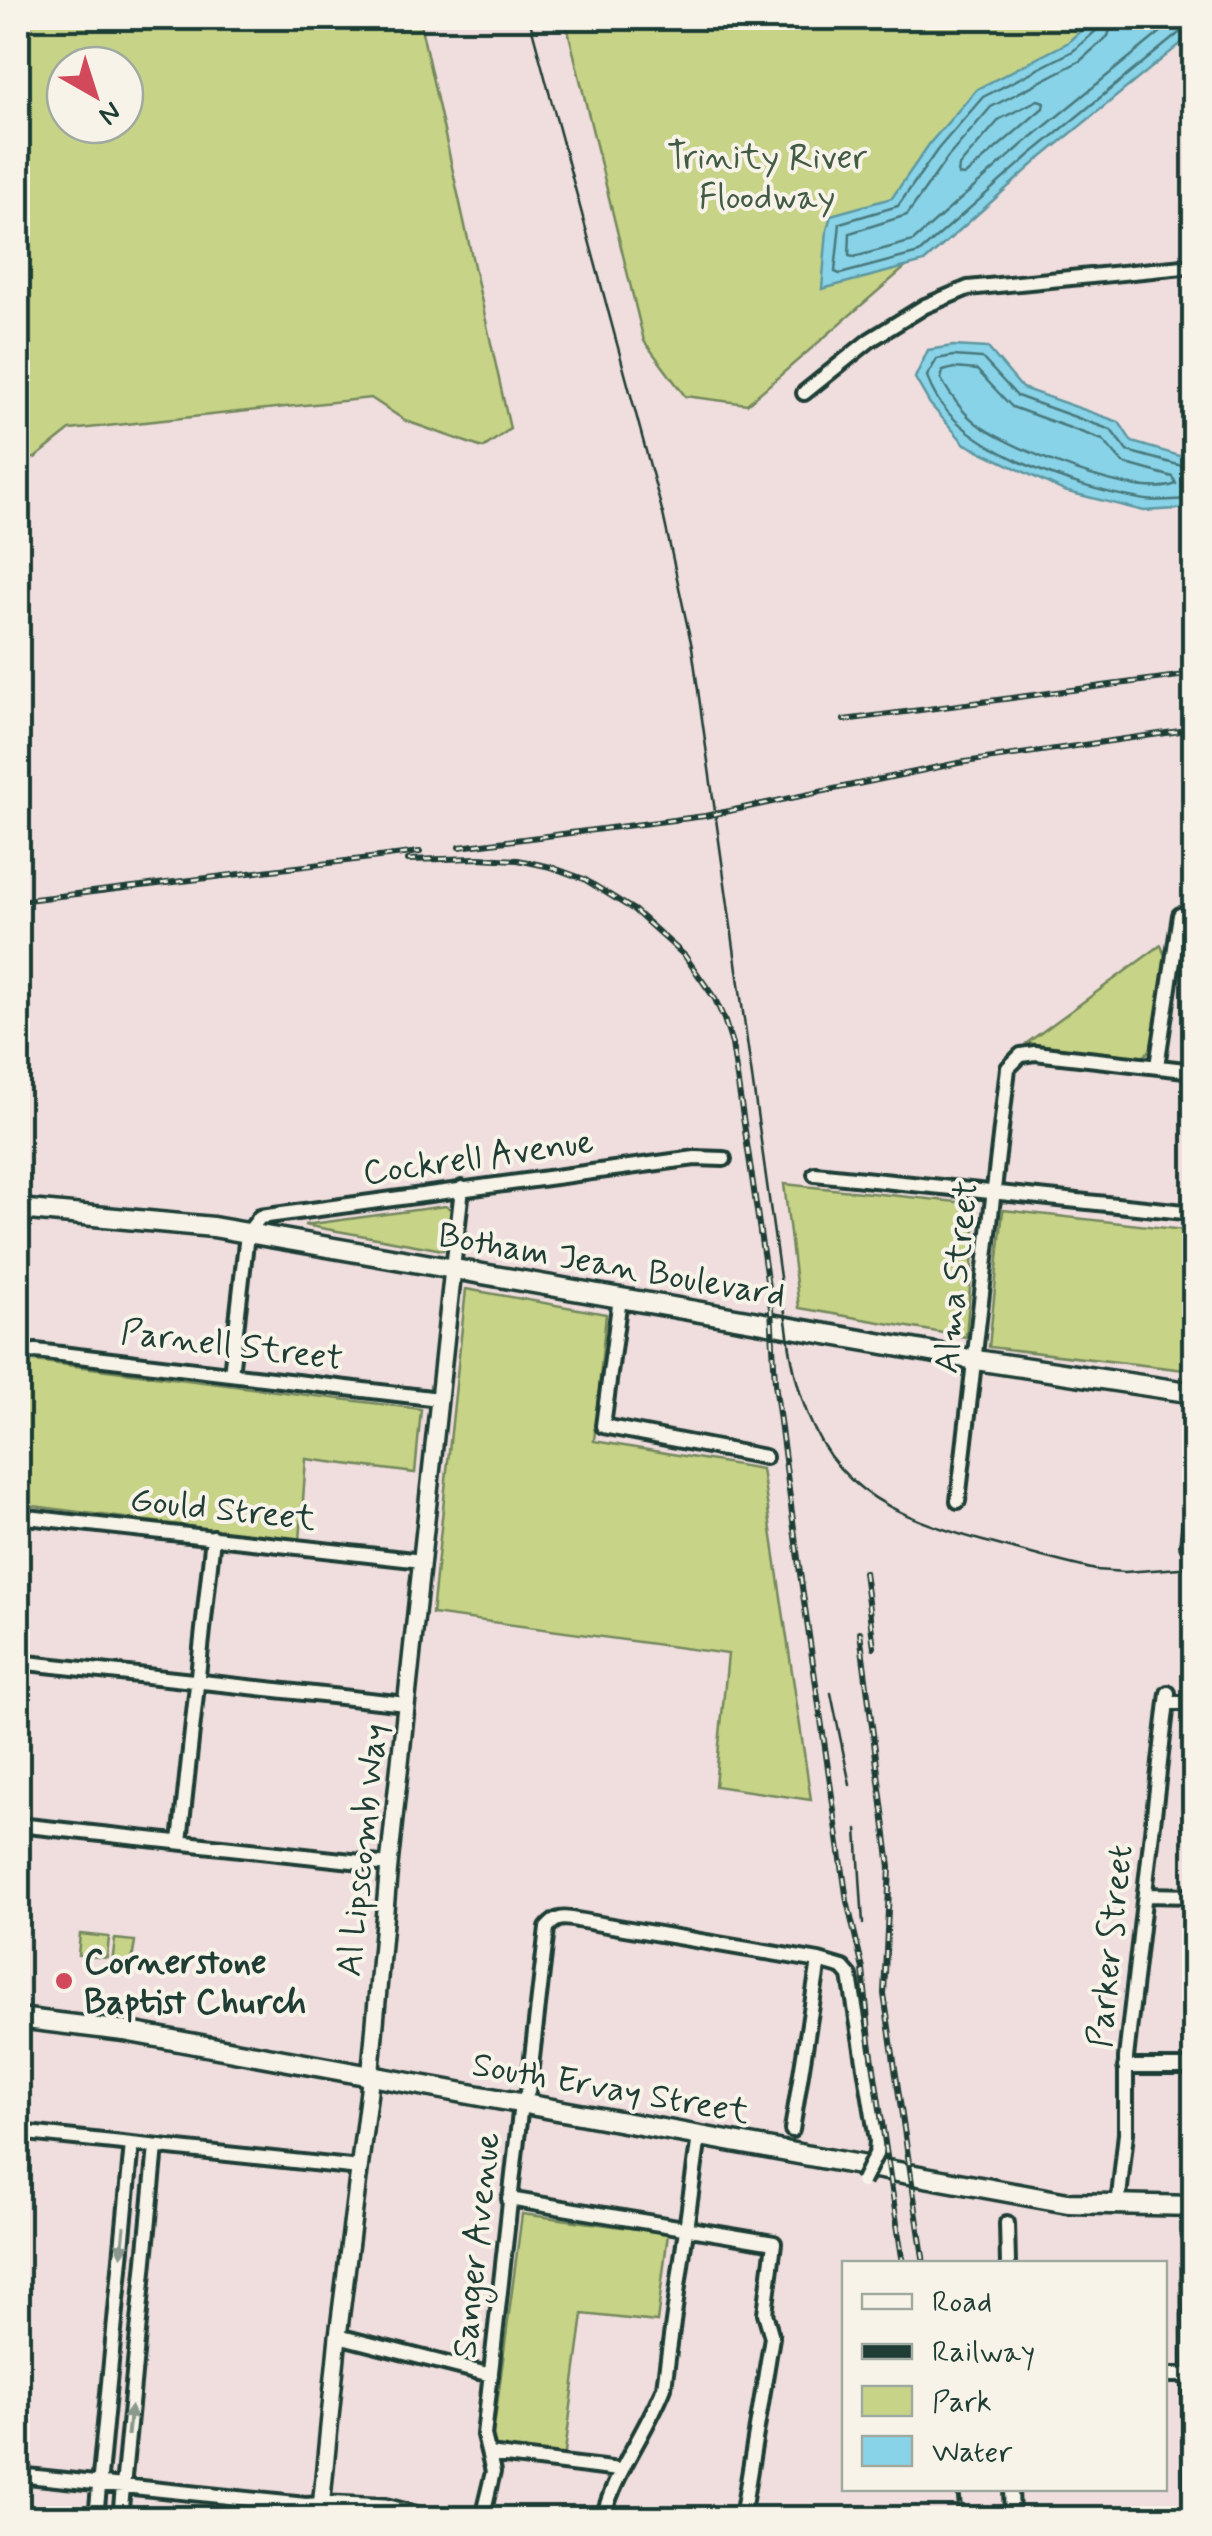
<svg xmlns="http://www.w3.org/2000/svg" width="1212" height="2536" viewBox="0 0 1212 2536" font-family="Mynerve,sans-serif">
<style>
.green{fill:#c7d386;stroke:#73885d;stroke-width:2.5;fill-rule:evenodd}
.water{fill:#88d3e8;stroke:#5e97a0;stroke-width:2.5}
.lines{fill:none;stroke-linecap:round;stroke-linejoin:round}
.shore{stroke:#49797c;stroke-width:2.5}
.minor-casing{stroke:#1f3d34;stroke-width:20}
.tertiary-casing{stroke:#1f3d34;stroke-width:22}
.secondary-casing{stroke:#1f3d34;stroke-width:25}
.minor{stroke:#f7f3e8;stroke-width:12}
.tertiary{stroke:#f7f3e8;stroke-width:15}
.secondary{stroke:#f7f3e8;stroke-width:18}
.tram{stroke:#1f3d34;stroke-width:2.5}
.rail-casing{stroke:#1f3d34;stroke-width:6}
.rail{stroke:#f7f3e8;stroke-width:2.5;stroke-dasharray:8;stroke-linecap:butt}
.minor-bridge-casing{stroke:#1f3d34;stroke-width:20;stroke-linecap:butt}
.minor-bridge{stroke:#f7f3e8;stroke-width:12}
.oneway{fill:#8b988e}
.poi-dot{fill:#d1495b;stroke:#f7f3e8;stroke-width:4}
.labels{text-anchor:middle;stroke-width:8;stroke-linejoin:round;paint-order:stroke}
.park-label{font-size:35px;fill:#415b44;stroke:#f7f3e8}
.street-label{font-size:35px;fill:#1f3d34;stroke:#f7f3e8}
.poi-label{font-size:35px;font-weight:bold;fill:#1f3d34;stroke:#f7f3e8;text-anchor:start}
</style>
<rect width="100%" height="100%" fill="#f0ddde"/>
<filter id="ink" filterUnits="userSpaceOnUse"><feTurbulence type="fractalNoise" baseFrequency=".01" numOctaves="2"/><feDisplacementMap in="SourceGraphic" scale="20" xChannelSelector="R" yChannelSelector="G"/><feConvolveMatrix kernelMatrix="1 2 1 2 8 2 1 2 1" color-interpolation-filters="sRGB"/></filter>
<g filter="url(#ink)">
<path class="green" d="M18,18H419L510,429L483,448L406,421L371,398L70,430L35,458L18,459ZM125,65V125H65V65Z
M565,18H1194L747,404L685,396L644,341Z
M1161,945L1165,956L1154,1046L1142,1058L1027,1043Z
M784,1184L977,1204L966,1337L799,1308Z
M445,1206L451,1209L452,1217L443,1250L304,1225Z
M1003,1210L1194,1231V1371L989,1347Z
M466,1289L606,1314L594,1441L762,1469L811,1800L715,1786L728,1654L432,1614Z
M18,1359L421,1409L415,1473L306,1459L300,1541L18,1504Z
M80,1934L109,1937L107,1958L78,1955Z
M115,1939L135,1941L130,1974L111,1972Z
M522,2214L668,2233L657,2322L583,2314L564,2460L491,2451Z"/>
<path class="water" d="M1095,18H1194V33L1036,162L924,262L822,289L827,230L831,215L892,198L930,143L977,89L1067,43Z
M953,346L988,348L1022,388L1119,422L1132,442L1183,457L1194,451V508L1144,511L1064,491L965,444L930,404L915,378L928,350Z"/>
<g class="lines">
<path class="shore" d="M1101,18L1099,28L1073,51L983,97L938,149L898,206L840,223L835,272L840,274L919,253L1030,155L1184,29L1194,26
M1114,18L1108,36L1080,61L991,107L948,157L907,215L850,233L849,256L854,257L913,241L1022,145L1178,18
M1038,100L1044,102L1043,108L964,176L958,175L959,166L1000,119Z
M954,368L977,370L1012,407L1103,440L1123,463L1173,477L1176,484C1138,501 1015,450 980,426C965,416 950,395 941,379L943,371Z
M1194,462L1182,466L1127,451L1111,430L1017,396L982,358L953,356L937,359L927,376C948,448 1073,487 1140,499C1157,503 1177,499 1194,499"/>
<defs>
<path id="minor" d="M804,393L870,340L925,306L968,288L1194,266
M1157,1066L1180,915
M815,1174L1194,1213
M18,1258L23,1209
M453,1269L462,1188
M620,1298L603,1426L765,1457
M18,1353L36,1351L439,1399
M231,1374L247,1234L260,1217L695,1158L724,1159
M1194,1491L1188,1545H1194
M958,1501L1008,1068L1021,1055L1035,1053L1194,1071
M18,1516L422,1561
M18,1662L406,1704
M1167,1703H1194
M18,1825L389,1865
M180,1842L213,1537
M1145,1895L1194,1896
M1125,2067H1194
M792,2130L819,1961
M18,2132L360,2168
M509,2199L774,2243L765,2313L772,2337L742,2518
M1118,2206L1126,2133V2058L1168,1693
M1189,2206L1191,2518
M1007,2223L1008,2264
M338,2336L491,2375
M1164,2375H1194
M489,2454L619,2470
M18,2475L306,2505L321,2504
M1011,2488L1012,2518
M96,2518L132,2144
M120,2518L156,2147
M482,2518L493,2472L484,2435L521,2103L528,2092L547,1928C556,1917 563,1917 577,1920L819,1961L843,1968L850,1976L877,2140L876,2154
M603,2518C615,2471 646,2433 664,2387L699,2136"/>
<path id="tertiary" d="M321,2504L385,2507L428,2518
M320,2518L338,2336L369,2091L389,1865L453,1269"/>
<path id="secondary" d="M18,1209L213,1227L976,1360L1194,1393
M18,2018L124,2031L1068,2203L1194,2206"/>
</defs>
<use href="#minor" class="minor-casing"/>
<use href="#tertiary" class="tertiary-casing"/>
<use href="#secondary" class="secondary-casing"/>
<use href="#minor" class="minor"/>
<use href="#tertiary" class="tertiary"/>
<use href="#secondary" class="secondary"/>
<path class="tram" d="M529,18L663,514L692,647L790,1349C812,1473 866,1509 983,1541C1021,1551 1058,1562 1096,1570L1125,1572L1194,1567
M831,1693L850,1785
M857,1829L863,1924"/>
<defs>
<path id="rail" d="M844,720L1194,674
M459,847L705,816L958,763L1194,729
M408,860L478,858L518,860L551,867L584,879L634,910L685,956L715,999L724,1019L732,1044L752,1177L771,1308L775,1383L798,1559L847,1901L863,1969L870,2042L903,2264
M18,901L420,852
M864,1572L874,1647
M860,1632L890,1867L884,1994L924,2264
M958,2488L961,2518"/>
</defs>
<use href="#rail" class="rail-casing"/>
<use href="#rail" class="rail"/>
<defs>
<path id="minor-bridge" d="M862,2182L876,2154"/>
</defs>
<use href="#minor-bridge" class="minor-bridge-casing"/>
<use href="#minor-bridge" class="minor-bridge"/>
</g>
<defs><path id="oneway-solid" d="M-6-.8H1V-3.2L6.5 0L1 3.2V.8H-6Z" transform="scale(2.5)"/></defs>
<g class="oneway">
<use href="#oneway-solid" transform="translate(123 2241) rotate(96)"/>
<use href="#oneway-solid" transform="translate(129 2421) rotate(-84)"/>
</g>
</g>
<circle class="poi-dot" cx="64" cy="1981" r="10"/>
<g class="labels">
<g class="park-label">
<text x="767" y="168">Trinity River<tspan x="767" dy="40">Floodway</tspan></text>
</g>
<g class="street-label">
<text transform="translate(478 1156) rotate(-8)" y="12">Cockrell Avenue</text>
<text transform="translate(612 1264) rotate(10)" y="12">Botham Jean Boulevard</text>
<text transform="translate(955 1277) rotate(-84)" y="12">Alma Street</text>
<text transform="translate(232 1344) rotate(7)" y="12">Parnell Street</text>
<text transform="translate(223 1508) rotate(6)" y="12">Gould Street</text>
<text transform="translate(361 1850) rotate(-84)" y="12">Al Lipscomb Way</text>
<text transform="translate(1109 1946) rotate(-84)" y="12">Parker Street</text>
<text transform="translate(611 2087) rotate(10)" y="12">South Ervay Street</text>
<text transform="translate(475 2245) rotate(-84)" y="12">Sanger Avenue</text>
</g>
<g class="poi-label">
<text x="84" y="1973">Cornerstone<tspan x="84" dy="40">Baptist Church</tspan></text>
</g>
</g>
<rect width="1212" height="2536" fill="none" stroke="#f7f3e8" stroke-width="60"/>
<rect x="30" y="30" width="1152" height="2476" fill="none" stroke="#1f3d34" stroke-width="4" filter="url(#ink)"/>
<rect x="842" y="2261" width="325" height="230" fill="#f7f3e8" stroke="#a1aaa0" stroke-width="2.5"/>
<rect x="862" y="2294" width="50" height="15" fill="#f7f3e8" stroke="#a1aaa0" stroke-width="2.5"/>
<text x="932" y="2311" font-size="30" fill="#1f3d34">Road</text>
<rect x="862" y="2344" width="50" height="15" fill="#1f3d34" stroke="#a1aaa0" stroke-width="2.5"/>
<text x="932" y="2361" font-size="30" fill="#1f3d34">Railway</text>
<rect x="862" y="2386" width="50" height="30" fill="#c7d386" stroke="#a1aaa0" stroke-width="2.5"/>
<text x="932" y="2411" font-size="30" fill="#1f3d34">Park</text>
<rect x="862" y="2436" width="50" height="30" fill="#88d3e8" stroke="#a1aaa0" stroke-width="2.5"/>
<text x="932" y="2461" font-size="30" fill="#1f3d34">Water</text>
<g transform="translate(95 95) rotate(141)"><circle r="48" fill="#f7f3e8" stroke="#a1aaa0" stroke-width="2.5"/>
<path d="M0-8L18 38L0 25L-18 38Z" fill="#d1495b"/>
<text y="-15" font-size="28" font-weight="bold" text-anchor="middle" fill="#1f3d34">N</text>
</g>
</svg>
